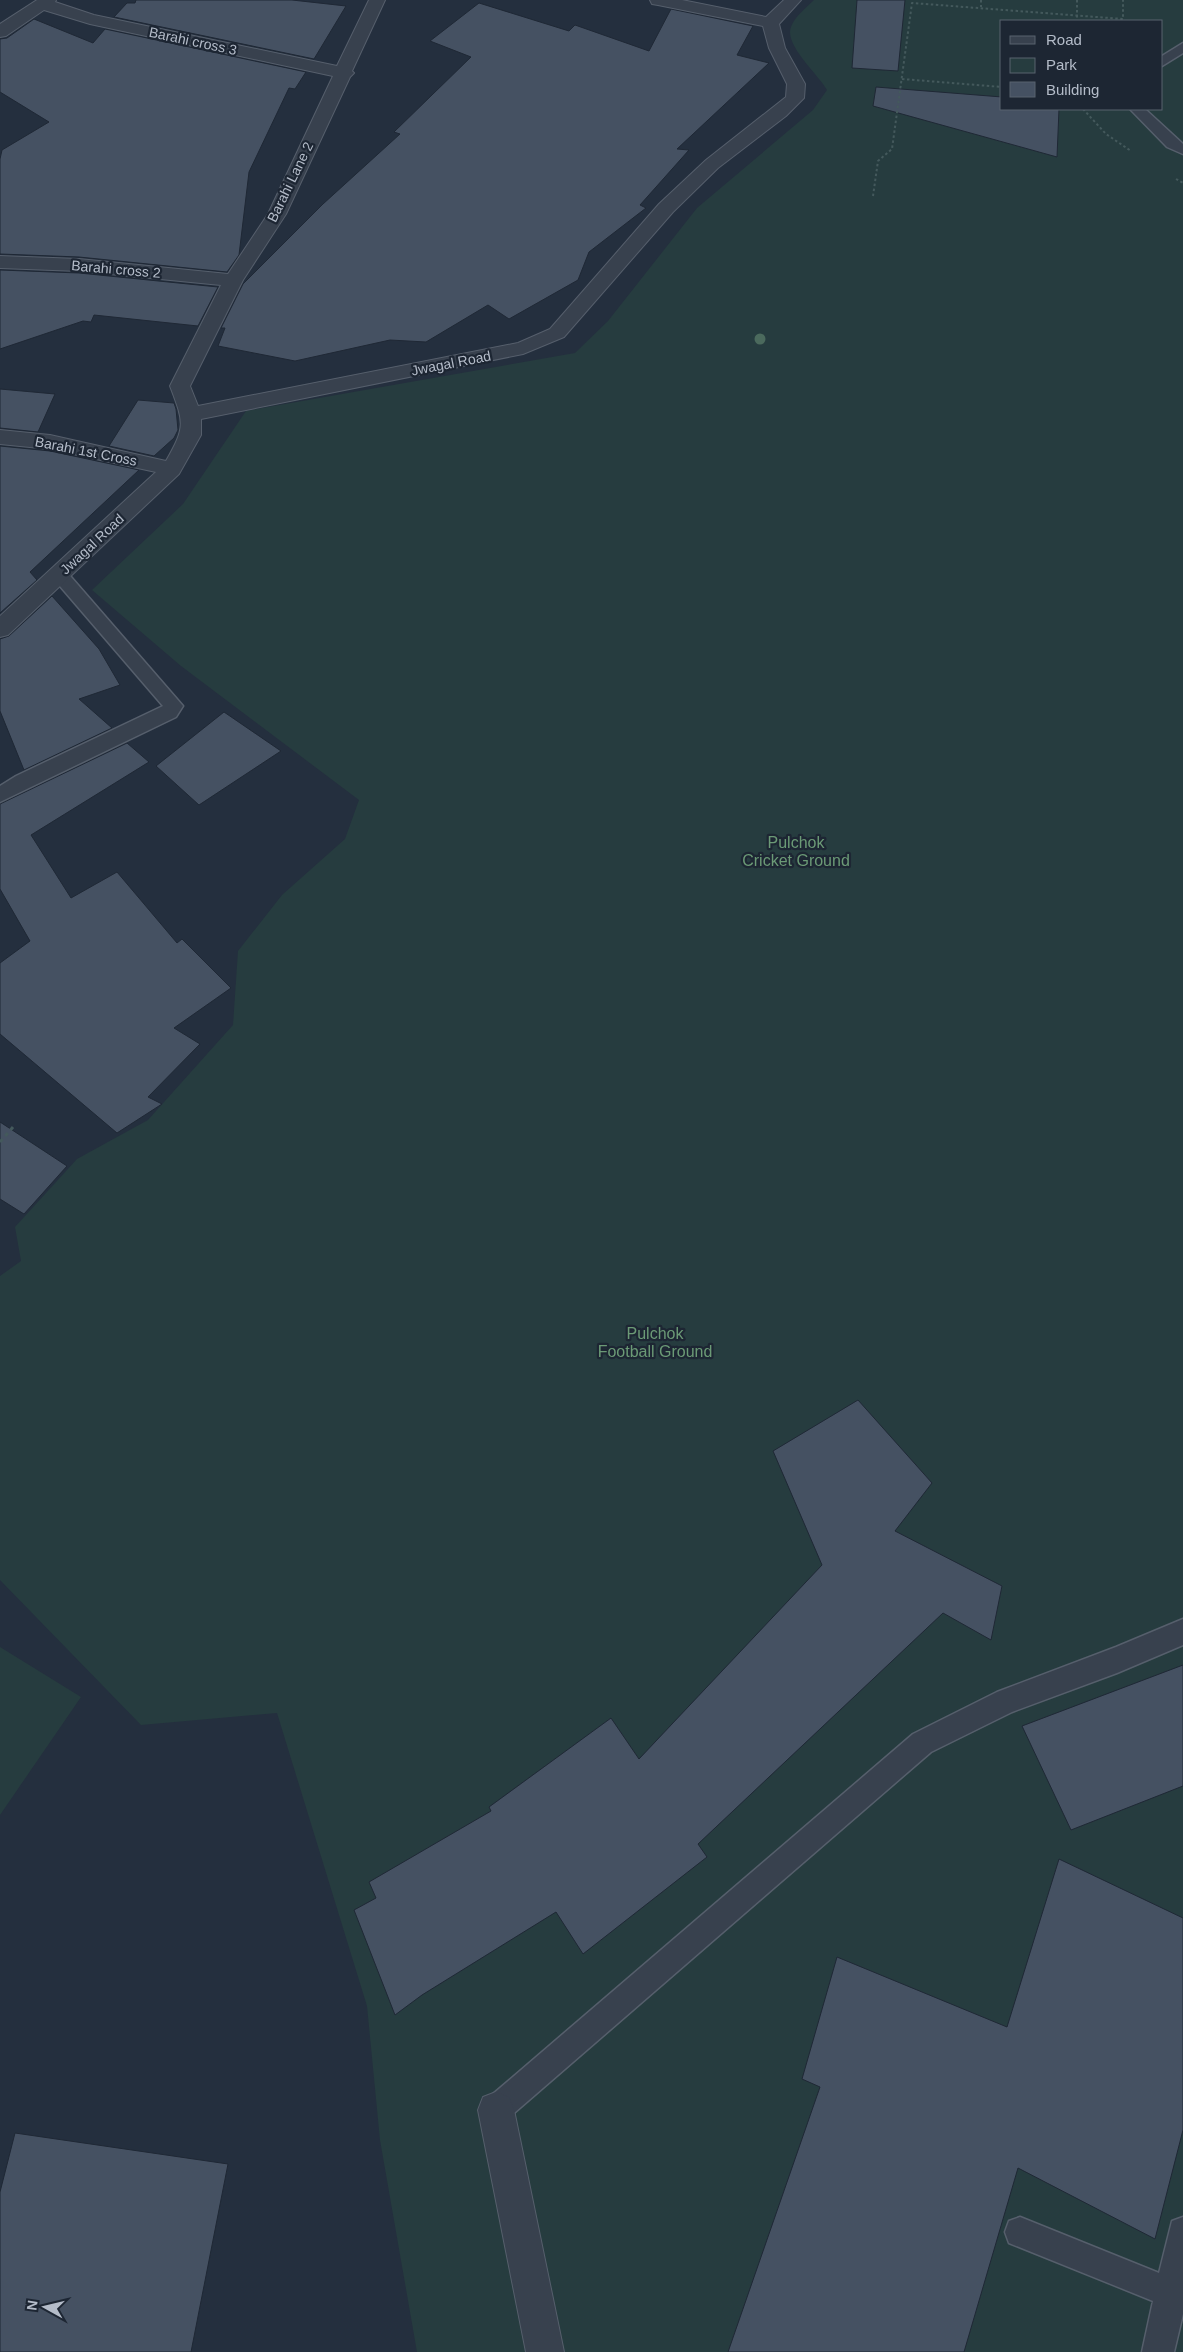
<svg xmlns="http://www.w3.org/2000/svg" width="1183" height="2352" viewBox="0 0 1183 2352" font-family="Helvetica,sans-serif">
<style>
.green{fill:#263c3f;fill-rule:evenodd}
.building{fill:#455162;stroke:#1f2835}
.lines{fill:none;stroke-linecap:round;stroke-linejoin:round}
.lane-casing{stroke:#565f6c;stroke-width:3}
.street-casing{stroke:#565f6c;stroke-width:2}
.path-far1{stroke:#44595c;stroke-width:2;stroke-dasharray:2.5 2.5;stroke-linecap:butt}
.path{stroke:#44595c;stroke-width:3;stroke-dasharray:4 4;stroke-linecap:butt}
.lane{fill:#38414e;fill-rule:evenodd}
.street{fill:#38414e;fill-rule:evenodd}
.tree{fill:#4b6a5d}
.labels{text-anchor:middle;stroke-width:4.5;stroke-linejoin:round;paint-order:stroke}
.far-street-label{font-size:14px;fill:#b4bcc9;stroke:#1d2633}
.park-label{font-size:16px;fill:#6b9a76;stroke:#1d2633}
</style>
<rect width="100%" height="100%" fill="#242f3e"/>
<path class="green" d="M814,0H1183V2352H417L380,2140L367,2006L277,1713L141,1725L0,1580V1276L21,1261L15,1227L77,1159L148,1120L233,1025L238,951L282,895L345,839L359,800L181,666L92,590L183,504L246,411L575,353L608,321L697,208L813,110L827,90C818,74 784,45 791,27C795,16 806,8 814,0ZM1002,21H1162V109H1002Z
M0,1647L81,1697L0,1815Z"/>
<path class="building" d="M136,0H292L346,6L314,59L114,17L127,3H135Z
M857,0H905L898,71L852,68Z
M479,3L569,31L575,25L649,51L671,9L753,26L737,55L769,63L677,149L689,150L640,205L646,208L589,252L578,280L509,319L488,305L426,342L390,340L295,361L218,346L225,328H221L243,284L323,204L400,134L394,132L471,57L430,41Z
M34,19L93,43L105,29L306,72L295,89L289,88L249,172L239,255L227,272L79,257L0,254V159L2,150L49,122L0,92V39L7,38Z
M876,87L1002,97V109H1059L1057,157L873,106Z
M0,270L79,273L218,287L198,326L94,315L91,322L83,321L0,349Z
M0,389L55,394L38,432L0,428Z
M138,400L174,403L176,409L178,430L174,438L154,456L109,446Z
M0,446L50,451L139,470L30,572L37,580L0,613Z
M52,596L99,649L120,685L79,699L112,728L24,770L0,711V639L9,636Z
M224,712L281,751L199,805L156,766Z
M127,743L149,762L31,835L71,898L117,872L177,943L182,939L231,988L174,1028L200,1044L148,1097L162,1104L117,1133L0,1034V963L30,941L0,889V804Z
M0,1122L67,1166L24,1214L0,1199Z
M858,1400L932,1483L895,1531L1002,1586L991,1640L943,1613L698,1844L707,1857L583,1954L556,1912L422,1995L395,2015L354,1910L376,1898L369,1882L491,1811L489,1807L611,1718L639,1759L822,1565L773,1451Z
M1183,1665V1786L1071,1830L1022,1726Z
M1059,1859L1183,1918V2130L1155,2239L1018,2168L964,2352H728L820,2087L802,2079L837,1957L1007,2027Z
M15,2133L228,2164L191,2352H0V2192Z"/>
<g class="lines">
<defs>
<path id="lane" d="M1183,43V53L1162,66V56Z
M1130,109H1145L1183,144V154L1167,147Z
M59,568L65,570L183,706L176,717L0,802V786L16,776L163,706L53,578L50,574L53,570Z
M1183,1619V1645L1117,1673L1012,1712L931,1752L506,2120L496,2125L486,2120L481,2110L486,2100L913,1734L997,1692L1116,1647Z
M1020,2217L1159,2273L1172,2221L1183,2217V2314L1174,2352H1142L1153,2301L1009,2243L1005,2232L1009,2221Z"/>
<path id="street" d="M37,0H56L55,2L94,15L337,66L369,0H385L352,71L354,73L350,77L286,214L243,280L190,386L198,406L518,343L550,329L659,204L706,160L786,97L787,84L769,48L763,26L658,5L652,4L650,0H682L766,17L784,0H801L779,24L785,48L805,84L804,98L786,116L718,168L673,212L564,337L523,354L201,419V435L179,474L8,635L0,637V616L156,472L50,449L0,444V430L50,435L166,461C186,426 184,423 170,386L221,285L79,271L0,268V256L79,259L228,274L268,214L333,76L90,24L44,10L6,36L0,37V24Z
M496,2092L509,2097L514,2110L564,2352H526L478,2110L483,2097Z"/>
</defs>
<use href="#lane" class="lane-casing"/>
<use href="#street" class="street-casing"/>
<path class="path-far1" d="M981,0V7
M1077,0V21
M902,79L1002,87
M1083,109L1106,134L1131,151
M1176,179L1183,183
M873,196L878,161L892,149L912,3L1123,19V0"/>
<path class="path" d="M0,1142L13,1127"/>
<use href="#lane" class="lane"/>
<use href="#street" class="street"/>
</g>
<circle class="tree" cx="760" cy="339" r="5.5"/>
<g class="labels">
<g class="far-street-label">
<text transform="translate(193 41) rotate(12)" y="5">Barahi cross 3</text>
<text transform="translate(290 182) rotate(-64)" y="5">Barahi Lane 2</text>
<text transform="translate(116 269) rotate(5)" y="5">Barahi cross 2</text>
<text transform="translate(451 363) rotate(-11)" y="5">Jwagal Road</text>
<text transform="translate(86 451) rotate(11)" y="5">Barahi 1st Cross</text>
<text transform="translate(92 544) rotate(-43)" y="5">Jwagal Road</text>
</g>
<g class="park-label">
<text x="796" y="848">Pulchok<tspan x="796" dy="18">Cricket Ground</tspan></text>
<text x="655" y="1339">Pulchok<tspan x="655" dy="18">Football Ground</tspan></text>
</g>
</g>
<rect x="1000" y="20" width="162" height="90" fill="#1d2633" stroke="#59626f"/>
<rect x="1010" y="36" width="25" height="8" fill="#38414e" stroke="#59626f"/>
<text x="1046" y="45" font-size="15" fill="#b4bcc9">Road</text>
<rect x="1010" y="58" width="25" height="15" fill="#263c3f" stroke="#59626f"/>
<text x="1046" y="70" font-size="15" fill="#b4bcc9">Park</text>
<rect x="1010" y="82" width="25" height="15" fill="#455162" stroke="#59626f"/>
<text x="1046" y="95" font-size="15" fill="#b4bcc9">Building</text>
<g transform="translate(45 2307) rotate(278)" stroke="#1d2633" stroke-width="4" paint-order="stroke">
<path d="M0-4L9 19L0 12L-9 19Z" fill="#b4bcc9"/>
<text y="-8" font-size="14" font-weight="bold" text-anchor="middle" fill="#b4bcc9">N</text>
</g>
</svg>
